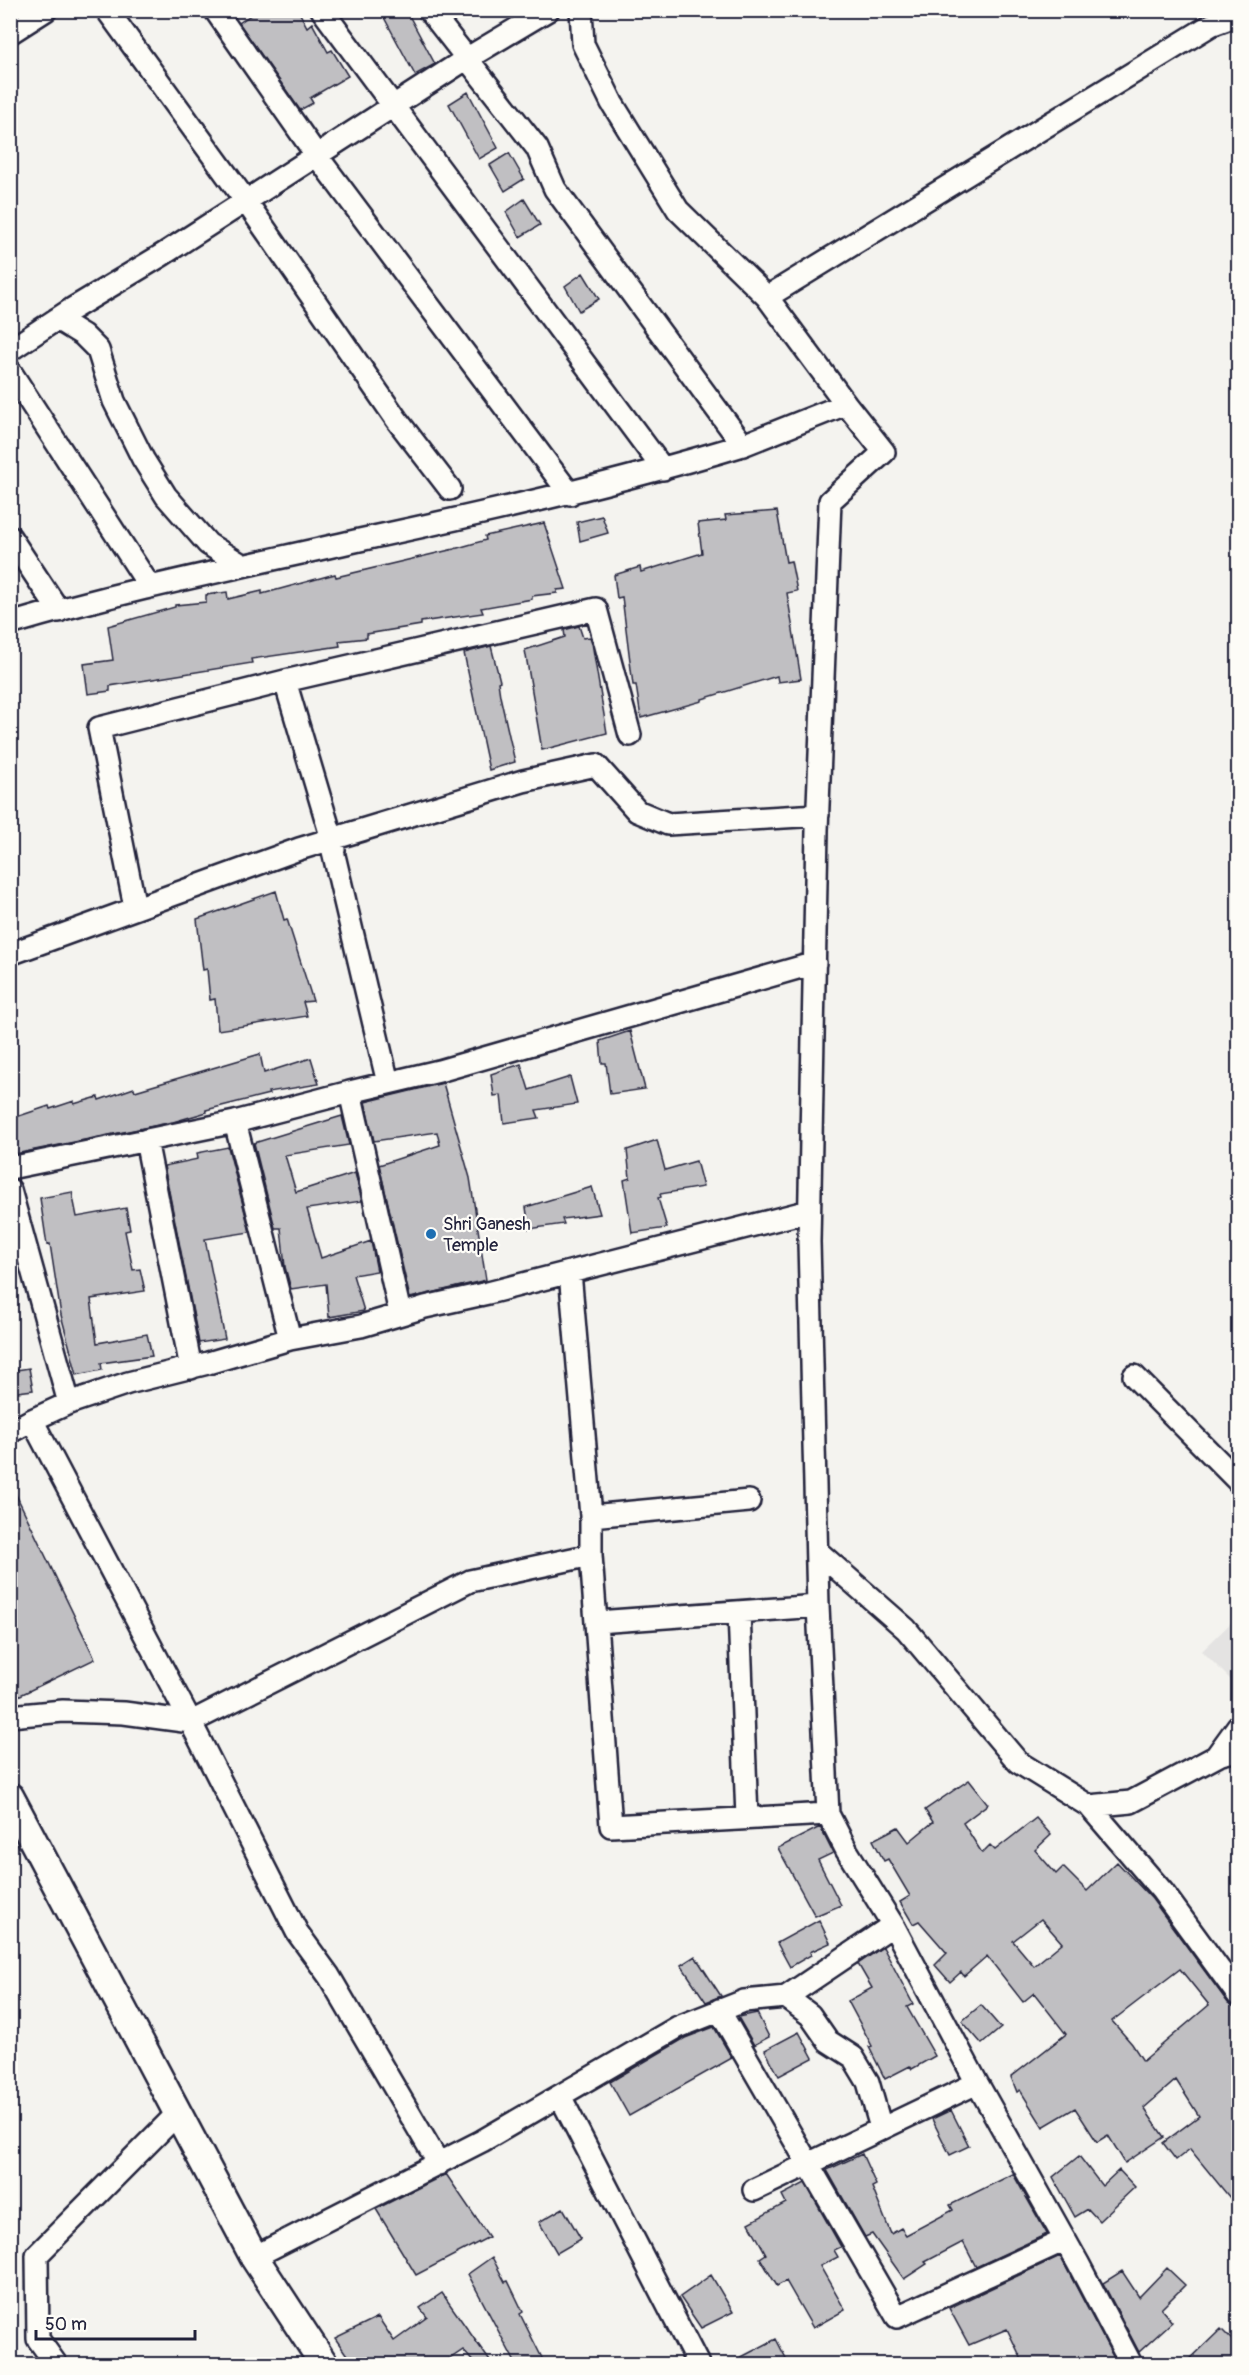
<svg xmlns="http://www.w3.org/2000/svg" width="1249" height="2375" viewBox="0 0 1249 2375" font-family="Pangolin,sans-serif">
<style>
.built{fill:#e4e3e2}
.building{fill:#c0bfc2;stroke:#22223b;stroke-width:1.5;fill-rule:evenodd}
.lines{fill:none;stroke-linecap:round;stroke-linejoin:round}
.minor-casing{stroke:#22223b;stroke-width:26}
.tertiary-casing{stroke:#22223b;stroke-width:32}
.minor{stroke:#fdfcf7;stroke-width:21}
.tertiary{stroke:#fdfcf7;stroke-width:27}
.poi-dot{fill:#1f6fb2;stroke:#fdfcf7;stroke-width:2}
.labels{text-anchor:middle;stroke-width:4.5;stroke-linejoin:round;paint-order:stroke}
.poi-label{font-size:18px;fill:#22223b;stroke:#fdfcf7;text-anchor:start}
</style>
<rect width="100%" height="100%" fill="#f4f3ef"/>
<filter id="ink" filterUnits="userSpaceOnUse"><feTurbulence type="fractalNoise" baseFrequency=".0167" numOctaves="2"/><feDisplacementMap in="SourceGraphic" scale="12" xChannelSelector="R" yChannelSelector="G"/><feConvolveMatrix kernelMatrix="1 2 1 2 8 2 1 2 1" color-interpolation-filters="sRGB"/></filter>
<g filter="url(#ink)">
<path class="built" d="M1238,1616V1676L1233,1682L1202,1651Z"/>
<path class="building" d="M258,10H298L307,27L312,23L328,52L332,50L348,76L310,98L313,103L300,110L239,23Z
M380,10H406L435,64L415,75Z
M468,92L498,148L479,159L449,104Z
M509,153L524,179L505,191L490,165Z
M524,199L540,225L520,237L506,212Z
M583,273L599,299L579,311L565,286Z
M777,511L786,562L791,561L797,591L787,593L801,679L778,682L777,676L702,699V701L641,718L636,685H633L622,597L617,598L614,575L640,567L641,572L702,553L698,523L726,520L725,515Z
M602,516L608,533L580,541L577,522Z
M544,523L566,589L557,590V593L532,596V599L481,608L483,613L421,622V625L367,634V638L339,641L340,646L251,659L252,663L110,686V691L88,694L84,664L113,660L108,626L175,607V605L206,602V595L227,592L228,599L262,591V594L335,574L336,577L454,549L486,540L485,536Z
M579,626L583,638L590,637L592,643L607,733L542,750L525,650L565,637L564,630Z
M491,646L500,681L498,682L500,696L515,762L489,770L464,653Z
M276,891L284,920L287,919L313,1001L303,1002L307,1016L218,1030L215,999L210,1000L207,969L203,970L197,919Z
M630,1031L645,1089L610,1094L606,1063H602L600,1041Z
M260,1054L264,1073L311,1058L319,1084L268,1092L269,1094L206,1110L207,1112L173,1122L10,1155V1119L49,1106L50,1109L74,1101V1104L98,1097L99,1100L134,1088L135,1091Z
M521,1064L529,1090L570,1077L577,1104L536,1110L539,1118L504,1123L501,1095L494,1096L491,1074Z
M443,1083L470,1178L486,1280L410,1298L379,1165L440,1145L437,1132L374,1141L365,1102Z
M342,1116L349,1145L285,1155L296,1192L355,1173L362,1201L307,1209L321,1258L371,1241L377,1271L353,1275L364,1311L329,1317L326,1284L291,1289L285,1267L281,1228H275L254,1143Z
M657,1140L665,1170L696,1161L703,1187L660,1194L661,1197L658,1198L667,1228L632,1233L624,1180L630,1178L627,1150Z
M228,1147L250,1232L205,1239L225,1339L199,1343L164,1166L198,1159L197,1153Z
M592,1187L600,1214L562,1219L564,1224L529,1229L526,1207Z
M72,1192L77,1217L126,1208L130,1230L125,1231L133,1270L140,1269L145,1291L91,1299L97,1343L147,1334L152,1356L101,1363L102,1370L77,1375L61,1315L50,1244L47,1245L40,1198Z
M29,1368L33,1390L10,1393V1371Z
M10,1482L95,1659L10,1700Z
M969,1780L988,1804L963,1823L982,1853L990,1845L995,1850L1036,1818L1051,1835L1035,1850L1056,1874L1063,1867L1087,1891L1117,1862L1152,1899L1228,2003L1239,2008V2209L1190,2149L1176,2160L1163,2143L1199,2116L1176,2080L1144,2108L1164,2137L1125,2163L1108,2135L1097,2142L1075,2108L1043,2127L1020,2090L1017,2092L1011,2077L1066,2034L1034,1993L1023,2002L987,1956L964,1976L961,1972L950,1982L935,1965L947,1953L919,1921L913,1924L900,1902L910,1896L888,1859L884,1861L873,1840L898,1827L909,1842L933,1822L925,1810ZM1041,1919L1062,1943L1034,1966L1013,1941ZM1180,1969L1209,2005L1143,2061L1132,2044L1112,2021Z
M820,1827L833,1853L818,1860L841,1905L815,1916L778,1848Z
M819,1920L830,1943L810,1952L811,1955L790,1967L777,1943Z
M883,1947L913,2004L907,2007L935,2056L912,2069L910,2066L885,2079L869,2047L872,2046L848,2001L872,1988L858,1964Z
M695,1956L721,1996L706,2002L681,1965Z
M981,2005L1001,2028L982,2044L962,2021Z
M757,2013L769,2037L754,2045L738,2017Z
M714,2027L732,2058L629,2116L610,2082L685,2038Z
M799,2032L813,2058L779,2076L765,2050Z
M951,2110L969,2146L950,2155L932,2119Z
M862,2154L876,2185L872,2187L891,2234L901,2228L906,2235L953,2210L950,2205L1013,2174L1047,2234L976,2267L963,2242L925,2262L927,2264L904,2279L872,2234L865,2237L827,2170Z
M1079,2156L1102,2186L1119,2170L1135,2187L1099,2221L1088,2209L1075,2217L1053,2177Z
M446,2174L489,2237L416,2275L376,2209Z
M805,2183L841,2247L834,2250L838,2257L820,2266L845,2310L813,2328L786,2281L777,2286L760,2258L766,2254L749,2223L786,2203L782,2195Z
M563,2208L581,2239L557,2253L539,2222Z
M1060,2256L1117,2364H1024L1007,2329L969,2345L949,2308Z
M492,2257L505,2282L508,2281L523,2312L520,2314L545,2364H516L468,2274Z
M1167,2268L1185,2285L1161,2309L1172,2322L1139,2352L1103,2283L1122,2271L1139,2297Z
M711,2275L733,2312L701,2328L680,2297Z
M442,2293L492,2364H475L463,2350L442,2364H353L335,2338L378,2317L394,2341L427,2317L420,2308Z
M1221,2329L1239,2347V2364H1185Z
M776,2339L789,2364H728Z"/>
<g class="lines">
<defs>
<path id="minor" d="M107,10L245,200L397,420L450,489
M215,10L317,156L570,494
M322,10L663,469
M429,10L537,148L555,189L743,445L846,404L884,452L830,501L817,830L809,1242L818,1606L828,1814L847,1851L893,1925L977,2083L1078,2263L1131,2364
M581,10L583,44L612,103L678,210L767,297L846,404
M10,33L46,10
M767,297L1211,25L1238,15
M57,319L83,335L98,350L114,401L143,459L166,496L208,544L242,565
M10,350L72,309L162,255L466,59L548,10
M10,371L150,587
M10,537L59,611
M10,624C124,590 240,567 355,541C486,513 615,484 743,445
M285,681L332,839L334,850L333,851L388,1083
M135,907L99,728L285,681L596,609L630,735
M10,954L299,849L523,781L596,765L637,811L668,824L818,815
M350,1092L439,1071L815,963
M235,1122L290,1339
M146,1140L191,1368
M10,1168L235,1122L350,1092L400,1313
M10,1190L69,1403
M570,1272L591,1516V1555
M1134,1376L1238,1481
M32,1420L69,1403L128,1383L208,1363L290,1339L361,1326L425,1307L488,1293L809,1211
M10,1432L32,1420L185,1711L297,1932L329,1976L439,2164
M591,1516L749,1501
M817,1551L906,1629L1018,1762L1089,1806L1131,1802L1221,1754L1238,1750
M739,1612L747,1818
M597,1622L818,1606
M10,1716L63,1711L124,1713L191,1722L470,1581L591,1555L611,1826L828,1814
M1217,1755L1238,1726
M1089,1806L1162,1891L1238,1995
M786,1997L893,1925
M719,2010L897,2317L1065,2240
M560,2096L698,2364
M754,2190L977,2083
M254,2257L482,2141L678,2027L744,2001L786,1997L810,2015L828,2041L853,2057L868,2082L881,2128
M56,2364L38,2339L37,2255L177,2114"/>
<path id="tertiary" d="M10,1797L254,2257L324,2364"/>
</defs>
<use href="#minor" class="minor-casing"/>
<use href="#tertiary" class="tertiary-casing"/>
<use href="#minor" class="minor"/>
<use href="#tertiary" class="tertiary"/>
</g>
</g>
<circle class="poi-dot" cx="431" cy="1234" r="6"/>
<g class="labels">
<g class="poi-label">
<text x="443" y="1230">Shri Ganesh<tspan x="443" dy="21">Temple</tspan></text>
</g>
</g>
<rect width="1249" height="2375" fill="none" stroke="#fdfcf7" stroke-width="36"/>
<rect x="18" y="18" width="1213" height="2339" fill="none" stroke="#22223b" stroke-width="2" filter="url(#ink)"/>
<path d="M36 2330v9h159v-9" fill="none" stroke="#22223b" stroke-width="3"/>
<text x="45" y="2330" font-size="18" fill="#22223b" stroke="#fdfcf7" stroke-width="4.5" paint-order="stroke">50 m</text>
</svg>
